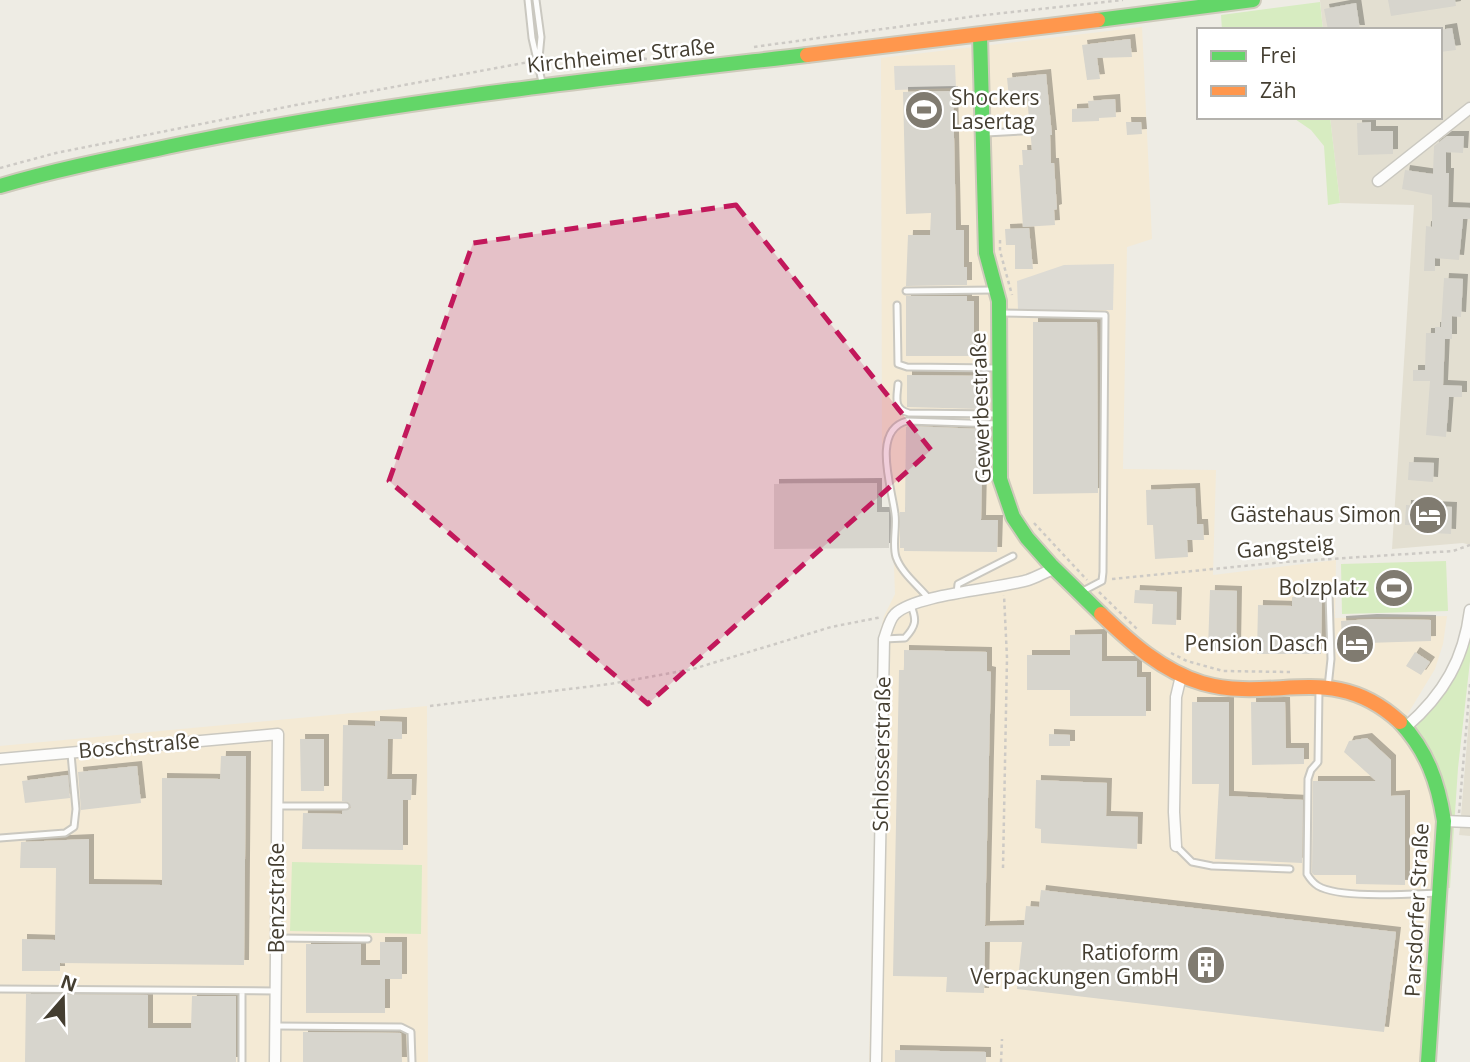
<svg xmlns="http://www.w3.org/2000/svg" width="1470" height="1062" viewBox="0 0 1470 1062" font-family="'Open Sans',sans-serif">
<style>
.residential{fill:#e3dfd1}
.commercial{fill:#f4ead5}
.green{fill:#d7ecc1}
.parking{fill:#dddbd4}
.building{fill:#d7d5cd;filter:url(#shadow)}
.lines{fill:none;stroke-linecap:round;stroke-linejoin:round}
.lane-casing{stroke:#cac8c0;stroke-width:9}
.street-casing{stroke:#cac8c0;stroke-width:13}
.fast-casing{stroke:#cecabb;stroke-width:18}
.slow-casing{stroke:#cecabb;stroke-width:18}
.path{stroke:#cdcac5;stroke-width:2.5;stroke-dasharray:3.5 3.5;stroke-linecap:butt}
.lane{stroke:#fcfcfb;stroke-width:5}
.street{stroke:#fcfcfb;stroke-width:10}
.fast{stroke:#63d668;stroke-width:14}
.slow{stroke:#ff974d;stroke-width:14}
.marked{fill:#c2185b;fill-opacity:0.2;stroke:#c2185b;stroke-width:5;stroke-dasharray:14 9;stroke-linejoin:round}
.labels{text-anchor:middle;stroke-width:5;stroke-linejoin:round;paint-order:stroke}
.street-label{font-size:21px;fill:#443e31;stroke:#fff}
.poi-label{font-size:21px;fill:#443e31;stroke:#fff;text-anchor:end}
</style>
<defs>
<filter id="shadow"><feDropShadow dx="5" dy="-5" stdDeviation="0" flood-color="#0004"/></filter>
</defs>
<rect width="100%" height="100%" fill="#eeece4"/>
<path class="residential" d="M1320,0H1470V545L1463,543L1392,549L1414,205L1340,203L1330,117H1440V30H1323Z
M1470,705V836L1459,835L1460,828Z"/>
<path class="commercial" d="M1142,27L1152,239L1127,247L1123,469L1216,470L1213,575L1336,560L1335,618L1447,616L1443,644L1435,669L1401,725L1429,766L1438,799L1435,913L1421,1062H869L879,637L884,616L895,594L892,513L882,460L881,58Z
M427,706L428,1062H0V746Z"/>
<path class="green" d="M1320,2L1323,30H1222L1221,15Z
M1292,117H1330L1340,203L1328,205L1324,146L1311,130Z
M1446,561L1448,611L1342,614L1341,564Z
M1470,629V661L1458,768L1450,888H1447L1449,831L1415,728C1443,695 1460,672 1470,629Z
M292,862L422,865L421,934L290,931Z"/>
<path class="parking" d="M955,65L956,88L895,90L894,66Z
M1114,264L1113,310H1018L1017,281L1064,265Z"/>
<path class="building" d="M1388,0H1455L1456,6L1391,16Z
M1356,3L1360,30H1328L1324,9Z
M1452,28L1456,50L1440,52V30Z
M1130,39L1132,57L1097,58L1100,79L1087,80L1082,45Z
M1046,74L1052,135H1050L1051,163H1054L1057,209L1054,210L1055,225L1023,227L1019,165H1023L1022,150H1032L1027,97L1009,98L1007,78Z
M953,91L956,230H964V267H967V285L906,286L908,235H930L931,213L906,214L903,92Z
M1115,99L1116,117L1099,118V121L1072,122V109L1089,108L1088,101Z
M1126,122H1141L1142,134L1127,135Z
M1371,122V131H1393V154L1358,155L1357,123Z
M1447,136H1464L1463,153L1446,152V173H1449L1448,207L1470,208V219H1463L1459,260L1435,258V271H1424L1426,226L1432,227V195L1402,189L1405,170L1433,174L1434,146Z
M1029,228L1033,269H1015V245H1006L1005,229Z
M1444,278L1463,279L1461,317L1452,316V339H1445L1443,385L1462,386V397H1449L1446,437L1426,435L1430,381H1413V370H1425L1426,333H1435V327H1441Z
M906,296H967V301H974V356H906Z
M1033,322H1097L1098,493L1033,494Z
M907,375L981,376V409L907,407Z
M908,426L983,429L981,520H998L997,552L904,551V548H900V512H905L906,427Z
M1409,462L1434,463L1433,482L1408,480Z
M877,483V512H889V548L774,549V484Z
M1195,488L1197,524H1203L1204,540H1187L1188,557L1155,559L1153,525H1147L1146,490Z
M1406,505L1452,507L1451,534L1434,533L1435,526L1405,525Z
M1135,590L1177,592L1176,625L1152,624L1153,604L1134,603Z
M1210,590L1237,591L1236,650L1208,649Z
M1292,597H1322L1321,654H1257L1258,605L1292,606Z
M1372,619L1431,620V641L1366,643L1367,658L1343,659L1341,621Z
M1102,634V661H1137V677H1146V716H1070V690H1027V655H1070V635Z
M904,650L987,652V671L991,672L985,926L1024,925L1026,906L1039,907L1041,890L1396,932L1384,1032L1017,989L1022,942H985L984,993L946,992L947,977L893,976L899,670H904Z
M1415,652L1430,662L1421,675L1406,666Z
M1192,702H1229V796L1303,800L1302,863L1215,859L1219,784H1192Z
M1251,702H1285L1286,748H1304V764L1252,765Z
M375,721L402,722V739H388L387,779H412L411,800H403V850L302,849L303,813L342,814V811L351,808L349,802L342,801L343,725L375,726Z
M1049,734L1070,735V746H1049Z
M1367,738L1391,760V796L1405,795V885L1356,884V875H1314L1312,873L1313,781H1376L1344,752L1349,741Z
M300,739H324V791H301Z
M221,756H246L244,965L60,963V971H22V939L55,940L56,868H20L21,842L89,839V884L162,885V778L220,779Z
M137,766L141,803L81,810L78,772Z
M68,775L70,798L25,803L22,781Z
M1036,780L1107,783L1106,816L1138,817L1137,849L1041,843V829L1035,828Z
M380,942H402V979H385V1013H306V944H361V965H380Z
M26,994L148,995V1028H191L192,996H236V1062H25Z
M303,1032L401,1033L402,1062H303Z
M895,1050L986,1052V1062H895Z"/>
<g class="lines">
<defs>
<path id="lane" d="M528,0L532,38L542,82
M536,0L541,37L539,58
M986,133L1022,131
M906,291L994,290
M897,305L898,364L907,367L997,368
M999,313L1105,315L1103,572L1102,581L1081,592
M898,384C897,398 893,409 909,413L997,414
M1306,585L1324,586L1329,594L1331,659L1328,687
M957,593L958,584L1013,556
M930,600C920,587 902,574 896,557C892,545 897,527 895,514C892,488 871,430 907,421L998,424
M884,639L905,638C916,626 917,620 911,606
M1319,689L1318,762L1311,770L1308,779L1307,874C1310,879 1313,883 1318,886C1340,899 1411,894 1438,893
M278,806H346
M0,838L65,833L74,827L76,809L71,754
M1176,846L1192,862L1212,866L1290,869
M277,938L368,939
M0,989L276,991
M276,1026L401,1027L411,1032L412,1062
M242,1062V991"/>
<path id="street" d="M1378,181L1470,108
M1406,727C1444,694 1464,659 1470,610
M0,759L278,734L275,1062
M1444,821L1470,822
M1176,846L1174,812L1176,697L1181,676
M876,1062L884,639C887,631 889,620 895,614C916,594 998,589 1028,580C1037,577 1045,572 1054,569"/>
<path id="fast" d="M1098,20L1253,0
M980,36L986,253L999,301L1000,479L1013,517L1027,538L1051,565L1101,614
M0,186C62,168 124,156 186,143C392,101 599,79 807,55
M1400,722C1427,751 1438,782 1444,821L1428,1062"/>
<path id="slow" d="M807,55L1098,20
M1101,614C1130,642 1162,671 1202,683C1275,704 1333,660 1400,722"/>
</defs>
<use href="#lane" class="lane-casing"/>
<use href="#street" class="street-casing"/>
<use href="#fast" class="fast-casing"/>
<use href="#slow" class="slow-casing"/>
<path class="path" d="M754,47L976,16L1123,0
M546,60L615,55L647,59
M0,168L56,153L296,105L529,62
M1000,240V251L1012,295
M1034,523L1087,580
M1112,579L1284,562L1453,551L1470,545
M1099,592L1137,629
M1171,653L1187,661L1223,671L1290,672
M430,706L610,684L693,669L831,627L882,617
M1459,813L1470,684
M1003,868L1007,658L1004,595
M1001,1062L1002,1039"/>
<use href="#lane" class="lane"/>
<use href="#street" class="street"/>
<use href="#fast" class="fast"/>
<use href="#slow" class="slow"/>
</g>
<path class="marked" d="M736,205L931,450L648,704L389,481L473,243Z"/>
<defs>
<symbol id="stadium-disc" viewBox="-11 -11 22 22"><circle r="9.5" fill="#807b70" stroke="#fff"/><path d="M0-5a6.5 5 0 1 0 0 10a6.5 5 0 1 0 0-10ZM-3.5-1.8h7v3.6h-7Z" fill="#fff"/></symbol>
<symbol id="hotel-disc" viewBox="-11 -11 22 22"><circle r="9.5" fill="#807b70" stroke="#fff"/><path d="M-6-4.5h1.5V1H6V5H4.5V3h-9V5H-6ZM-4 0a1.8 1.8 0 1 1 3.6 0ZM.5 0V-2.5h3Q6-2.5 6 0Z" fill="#fff"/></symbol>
<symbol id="building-disc" viewBox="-11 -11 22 22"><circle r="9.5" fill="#807b70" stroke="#fff"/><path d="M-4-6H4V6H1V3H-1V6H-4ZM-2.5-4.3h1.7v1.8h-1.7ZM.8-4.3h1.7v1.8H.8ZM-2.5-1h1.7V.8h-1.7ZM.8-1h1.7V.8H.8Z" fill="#fff"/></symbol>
</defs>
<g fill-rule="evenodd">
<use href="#stadium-disc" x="902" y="88" width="44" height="44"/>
<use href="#hotel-disc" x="1406" y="493" width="44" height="44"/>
<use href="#stadium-disc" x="1372" y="566" width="44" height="44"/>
<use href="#hotel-disc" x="1333" y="622" width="44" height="44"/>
<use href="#building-disc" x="1184" y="943" width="44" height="44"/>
</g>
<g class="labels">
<g class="street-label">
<text transform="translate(621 56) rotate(-6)" y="7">Kirchheimer Straße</text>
<text transform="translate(981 408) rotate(-92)" y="7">Gewerbestraße</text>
<text transform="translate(1285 547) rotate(-5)" y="7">Gangsteig</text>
<text transform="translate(139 746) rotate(-5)" y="7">Boschstraße</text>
<text transform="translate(882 754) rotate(-89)" y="7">Schlosserstraße</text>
<text transform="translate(277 898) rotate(-90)" y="7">Benzstraße</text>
<text transform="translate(1417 910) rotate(-87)" y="7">Parsdorfer Straße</text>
</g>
<g class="poi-label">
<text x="951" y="105" text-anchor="start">Shockers<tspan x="951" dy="24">Lasertag</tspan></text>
<text x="1401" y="522">Gästehaus Simon</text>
<text x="1367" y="595">Bolzplatz</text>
<text x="1328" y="651">Pension Dasch</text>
<text x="1179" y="960">Ratioform<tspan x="1179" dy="24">Verpackungen GmbH</tspan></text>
</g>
</g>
<rect x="1197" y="28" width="245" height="91" fill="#ffffff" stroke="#b4b2ad" stroke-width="2"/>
<rect x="1211" y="51" width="35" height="10" fill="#63d668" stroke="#b4b2ad" stroke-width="2"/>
<text x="1260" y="63" font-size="21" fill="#443e31">Frei</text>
<rect x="1211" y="86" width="35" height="10" fill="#ff974d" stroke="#b4b2ad" stroke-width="2"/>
<text x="1260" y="98" font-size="21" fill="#443e31">Zäh</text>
<g transform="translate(63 999) rotate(20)" stroke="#ffffff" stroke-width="5" paint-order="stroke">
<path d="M0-5L12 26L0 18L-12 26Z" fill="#443e31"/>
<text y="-10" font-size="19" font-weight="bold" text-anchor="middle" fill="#443e31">N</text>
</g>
</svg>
